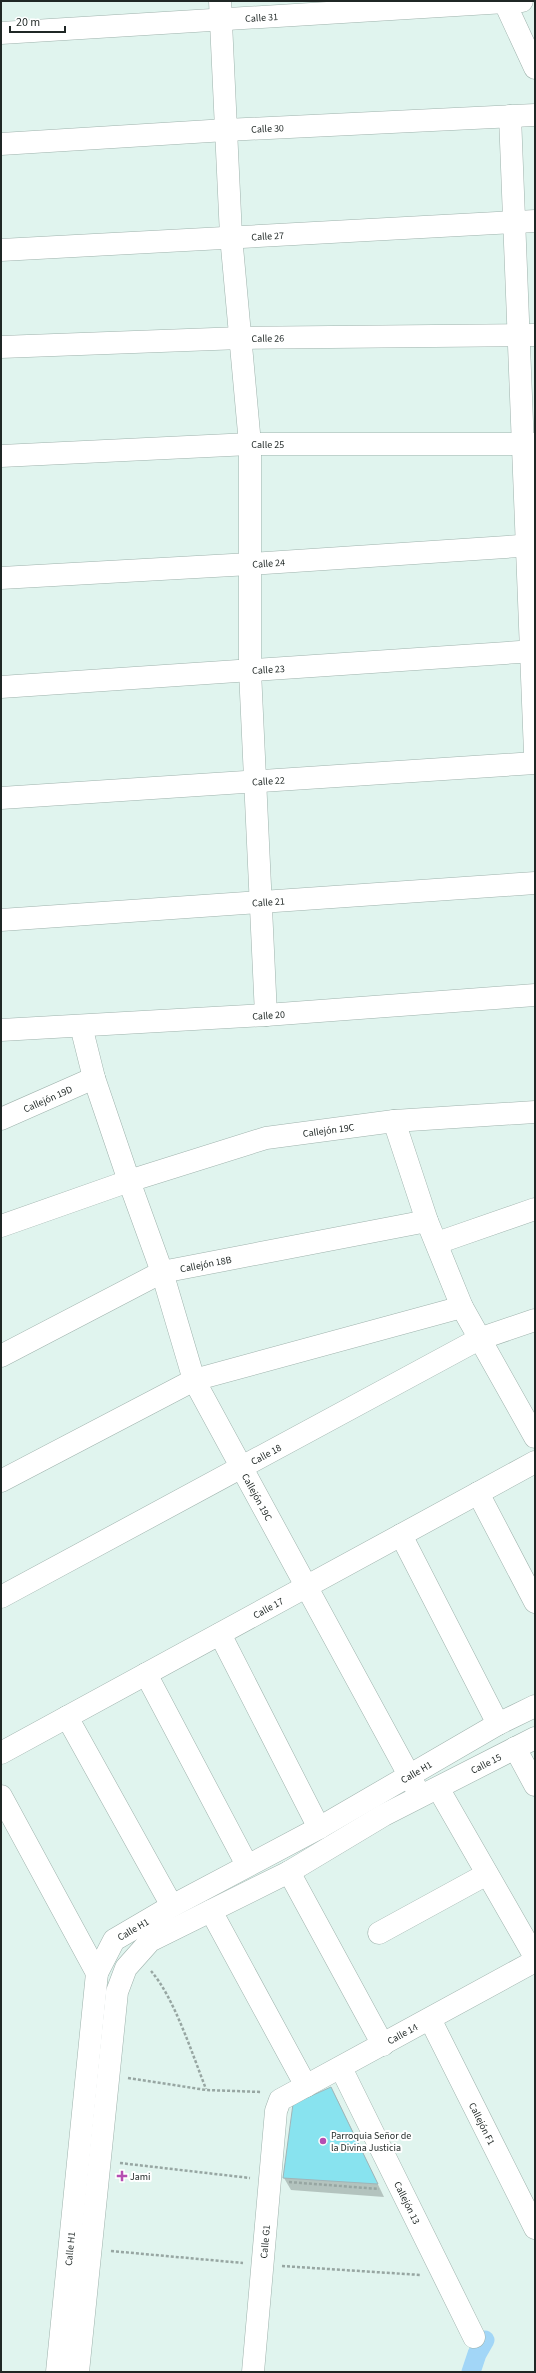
<svg xmlns="http://www.w3.org/2000/svg" width="536" height="2373" viewBox="0 0 536 2373" font-family="'Source Sans 3',sans-serif">
<style>
.shadow{fill:#0003}
.lines{fill:none;stroke-linecap:round;stroke-linejoin:round}
.canal{stroke:#a2d6f7;stroke-width:19}
.building{fill:#88e3ef;stroke:#a0b5b8}
.minor-casing{stroke:#9eb2ac;stroke-width:23}
.path{stroke:#97a6a2;stroke-width:2.5;stroke-dasharray:3 2;stroke-linecap:butt}
.minor{stroke:#fff;stroke-width:22}
.poi-dot{fill:#b54eb2;stroke:#fff;stroke-width:1.5}
.labels{text-anchor:middle;stroke-width:4;stroke-linejoin:round;paint-order:stroke}
.street-label{font-size:10px;fill:#1f2725;stroke:#fff}
.poi-label{font-size:10px;fill:#1f2725;stroke:#fff;text-anchor:start}
</style>
<rect width="100%" height="100%" fill="#e0f4ee"/>
<path class="shadow" d="M331,2088L338,2101L384,2197L291,2190L284,2178Z"/>
<g class="lines">
<path class="canal" d="M471,2372L477,2354L485,2340"/>
</g>
<path class="building" d="M331,2087L378,2184L283,2178L293,2104Z"/>
<g class="lines">
<defs>
<g id="minor">
<path d="M220,1L231,236L250,444V671L266,1015"/>
<path d="M504,1L535,68"/>
<path id="s1" d="M1,33L522,1"/>
<path d="M510,116L535,753"/>
<path id="s2" d="M1,144L226,130L535,115"/>
<path id="s3" d="M1,250L535,221"/>
<path id="s4" d="M1,347L241,338L535,335"/>
<path id="s5" d="M1,456L250,444H535"/>
<path id="s6" d="M1,578L250,564L535,545"/>
<path id="s7" d="M1,687L535,651"/>
<path id="s8" d="M1,798L535,763"/>
<path id="s9" d="M1,920L535,883"/>
<path id="s10" d="M81,1026L94,1078L129,1181L266,1138L394,1121L535,1112"/>
<path id="s11" d="M1,1030L266,1015L535,995"/>
<path id="s12" d="M1,1119L94,1078"/>
<path d="M394,1121L427,1221L462,1307L535,1437"/>
<path id="s13" d="M1,1226L129,1181L162,1272L194,1380L416,1788"/>
<path d="M437,1243L535,1209"/>
<path id="s14" d="M1,1356L162,1272L427,1221"/>
<path d="M1,1481L194,1380L462,1307"/>
<path d="M478,1493L535,1602"/>
<path d="M401,1535L498,1724"/>
<path id="s15" d="M1,1597L479,1339L535,1320"/>
<path d="M220,1634L319,1828"/>
<path d="M146,1674L247,1865"/>
<path d="M67,1717L172,1906"/>
<path d="M515,1748L535,1785"/>
<path id="s16" d="M1,1753L535,1462"/>
<path d="M438,1788L535,1957"/>
<path d="M1,1796L97,1973"/>
<path d="M289,1872L383,2045"/>
<path d="M211,1911L306,2086"/>
<path d="M379,1933L487,1874"/>
<path id="s17" d="M430,2019L535,2228"/>
<path id="s18" d="M341,2068L474,2337"/>
<path id="s19" d="M57,2372L97,1973L114,1940L172,1906L319,1828L498,1724L535,1706"/>
<path id="s20" d="M78,2372L117,1992L126,1968L150,1941L289,1872L384,1815L535,1738"/>
<path id="s21" d="M253,2372L276,2111L280,2100L535,1961"/>
</g>
</defs>
<use href="#minor" class="minor-casing"/>
<path class="path" d="M151,1971C174,1997 193,2056 206,2089
M128,2078L206,2090L262,2092
M120,2163L250,2178
M289,2182L379,2189
M111,2251L243,2263
M282,2266L421,2275"/>
<use href="#minor" class="minor"/>
</g>
<g class="poi-dot">
<circle cx="323" cy="2141" r="4"/>
<path d="M120 2170h4v4h4v4h-4v4h-4v-4h-4v-4h4z"/>
</g>
<g class="labels">
<g class="street-label">
<text dy="4" stroke="none"><textPath href="#s1" startOffset="261">Calle 31</textPath></text>
<text dy="4" stroke="none"><textPath href="#s2" startOffset="267">Calle 30</textPath></text>
<text dy="4" stroke="none"><textPath href="#s3" startOffset="267">Calle 27</textPath></text>
<text dy="4" stroke="none"><textPath href="#s4" startOffset="267">Calle 26</textPath></text>
<text dy="4" stroke="none"><textPath href="#s5" startOffset="267">Calle 25</textPath></text>
<text dy="4" stroke="none"><textPath href="#s6" startOffset="268">Calle 24</textPath></text>
<text dy="4" stroke="none"><textPath href="#s7" startOffset="268">Calle 23</textPath></text>
<text dy="4" stroke="none"><textPath href="#s8" startOffset="268">Calle 22</textPath></text>
<text dy="4" stroke="none"><textPath href="#s9" startOffset="268">Calle 21</textPath></text>
<text dy="4" stroke="none"><textPath href="#s11" startOffset="268">Calle 20</textPath></text>
<text dy="4" stroke="none"><textPath href="#s12" startOffset="51">Callejón 19D</textPath></text>
<text dy="4" stroke="none"><textPath href="#s10" startOffset="369">Callejón 19C</textPath></text>
<text dy="4" stroke="none"><textPath href="#s14" startOffset="226">Callejón 18B</textPath></text>
<text dy="4" stroke="none"><textPath href="#s15" startOffset="301">Calle 18</textPath></text>
<text dy="4" stroke="none"><textPath href="#s13" startOffset="478">Callejón 19C</textPath></text>
<text dy="4" stroke="none"><textPath href="#s16" startOffset="304">Calle 17</textPath></text>
<text dy="4" stroke="none"><textPath href="#s20" startOffset="824">Calle 15</textPath></text>
<text dy="4" stroke="none"><textPath href="#s19" startOffset="784">Calle H1</textPath></text>
<text dy="4" stroke="none"><textPath href="#s19" startOffset="460">Calle H1</textPath></text>
<text dy="4" stroke="none"><textPath href="#s21" startOffset="413">Calle 14</textPath></text>
<text dy="4" stroke="none"><textPath href="#s17" startOffset="117">Callejón F1</textPath></text>
<text dy="4" stroke="none"><textPath href="#s18" startOffset="150">Callejón 13</textPath></text>
<text dy="4" stroke="none"><textPath href="#s21" startOffset="131">Calle G1</textPath></text>
<text dy="4" stroke="none"><textPath href="#s19" startOffset="124">Calle H1</textPath></text>
</g>
<g class="poi-label">
<text x="331" y="2139">Parroquia Señor de<tspan x="331" dy="12">la Divina Justicia</tspan></text>
<text x="130" y="2180">Jami</text>
</g>
</g>
<rect width="536" height="2373" fill="none" stroke="#1f2725" stroke-width="4"/>
<path d="M10 26v6h55v-6" fill="none" stroke="#1f2725" stroke-width="2"/>
<text x="16" y="26" font-size="12" fill="#1f2725" stroke="#ffffff" stroke-width="3" paint-order="stroke">20 m</text>
</svg>
